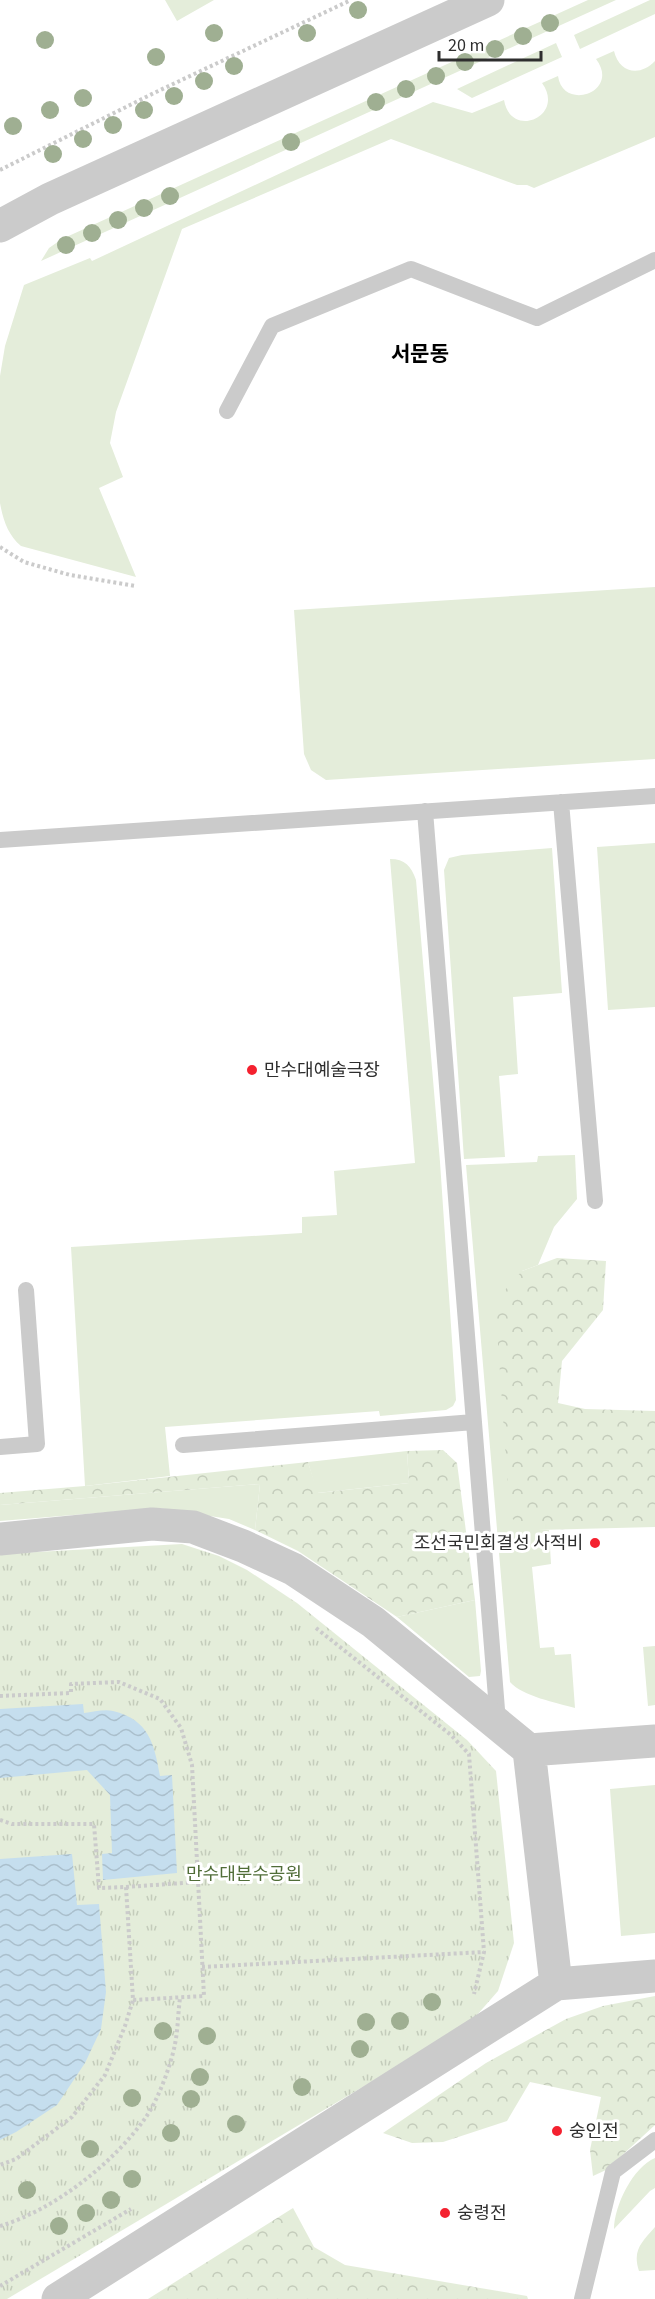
<svg xmlns="http://www.w3.org/2000/svg" width="655" height="2299" viewBox="0 0 655 2299" font-family="'Source Sans 3','Noto Sans KR',sans-serif">
<style>
.grass{fill:#e4edda}
.forest{fill:url(#forest-crowns)}
.park{fill:url(#park-tufts)}
.water{fill:url(#water-waves)}
.lines{fill:none;stroke-linecap:round;stroke-linejoin:round}
.path{stroke:#cbcbcb;stroke-width:4;stroke-dasharray:3 3;stroke-linecap:butt}
.service{stroke:#cbcbcb;stroke-width:16}
.minor{stroke:#cbcbcb;stroke-width:33}
.tree{fill:#9faf92}
.poi-dot{fill:#f4212f;stroke:#fff;stroke-width:2}
.labels{text-anchor:middle;stroke-width:6;stroke-linejoin:round;paint-order:stroke}
.poi-label{font-size:18px;fill:#2e2e2e;stroke:#fff;text-anchor:start}
.park-label{font-size:18px;fill:#506d38;stroke:#fff}
.quarter-label{font-size:21px;font-weight:bold;fill:#000;stroke:#fff}
</style>
<defs>
<pattern id="forest-crowns" width="20" height="18" patternUnits="userSpaceOnUse" patternTransform="scale(1.5)"><rect width="20" height="18" fill="#e4edda"/><path d="M2 6a3 3 0 1 1 6 0M12 15a3 3 0 1 1 6 0" fill="none" stroke="#c4ccbb"/></pattern>
<pattern id="park-tufts" width="24" height="20" patternUnits="userSpaceOnUse" patternTransform="scale(1.5)"><rect width="24" height="20" fill="#e4edda"/><path d="M3 7l-1-3M5 7V3M7 7l1-3M15 17l-1-3M17 17v-4M19 17l1-3" fill="none" stroke="#c4ccbb"/></pattern>
<pattern id="water-waves" width="16" height="10" patternUnits="userSpaceOnUse" patternTransform="scale(1.5)"><rect width="16" height="10" fill="#c5deee"/><path d="M0 5q4-4 8 0t8 0" fill="none" stroke="#aabfcc"/></pattern>
</defs>
<rect width="100%" height="100%" fill="#fff"/>
<path class="grass" d="M165,0H214L177,21Z
M588,0H616L41,261L49,248L62,239Z
M650,0H655V14L580,49L574,35Z
M556,43L562,57L472,98L457,89Z
M614,51C619,73 640,77 655,61V137L534,188L527,185H517L391,139L182,229L116,412L110,443L123,477L99,488L136,577L21,546C8,535 3,520 0,503V376L5,346L24,285L90,258L92,261L433,102L472,113L504,100C511,140 566,116 542,83L558,76C563,112 621,92 596,59Z
M655,587V759L326,780L311,770L304,754L294,610Z
M655,843V1007L608,1010L597,847Z
M552,848L562,993L513,997L518,1074L499,1076L505,1157L464,1159L444,870L449,858L462,855Z
M390,859C405,859 411,866 416,880L440,1162L456,1400L453,1406L446,1410L380,1416L379,1411L165,1427L170,1476L85,1486L71,1247L302,1233V1217L337,1215L334,1171L415,1163Z
M575,1155L577,1199L554,1227L538,1265L522,1271L538,1530H549L551,1564L532,1567L540,1648L554,1647L555,1655L571,1654L575,1708C557,1703 522,1696 510,1682L466,1165L537,1162L538,1156Z
M407,1451L409,1483L317,1493L308,1462Z
M260,1484L255,1530L229,1519L159,1508L0,1521V1505Z
M475,1600L481,1671L480,1676L469,1677L397,1617Z
M655,1646V1705L648,1706L643,1647Z
M655,1785V1933L621,1936L610,1789Z
M655,2158V2188L650,2191L614,2229C614,2206 633,2167 655,2158Z
M655,2227V2270L639,2271C632,2250 642,2242 655,2227Z"/>
<path class="forest" d="M557,1258L606,1261L603,1310L562,1361L558,1403L585,1409L655,1411V1527L538,1530L510,1518L495,1301L522,1271Z
M443,1450L457,1463L475,1600L397,1617L298,1551L255,1530L260,1484L0,1505V1493L85,1486L308,1462L318,1493L409,1483L407,1451Z
M655,1996V2125L606,2170L593,2176L590,2150L601,2097L530,2082L507,2121L443,2142L412,2143L383,2133L486,2063L566,2019L603,2006Z
M293,2208L314,2247L345,2265L527,2296L528,2299H148Z"/>
<path class="park" d="M182,1544L219,1556L247,1570L297,1603L467,1740L496,1771L514,1943L498,1991L470,2023L7,2299H0V1554Z"/>
<path class="water" d="M83,1704L84,1713C93,1712 105,1709 113,1711C149,1720 154,1743 160,1776L172,1775L177,1873L103,1880L102,1854L112,1853L110,1795L87,1770L0,1778V1709Z
M72,1854L77,1905L99,1904L106,1992L101,2029L85,2063L57,2105L16,2132L0,2140V1859Z"/>
<g class="lines">
<path class="path" d="M0,170L154,93L351,0
M0,547L24,562L70,575L135,586
M316,1628L451,1735L469,1754L484,1952L474,1994
M0,1696L71,1693V1684L119,1682L160,1699L181,1728L192,1765L204,1996L133,2000
M0,1820L12,1824H94L99,1888L126,1887L133,2000L125,2026L105,2075L72,2117L16,2159L0,2165
M126,1887L197,1882
M202,1967L484,1952
M0,2226C54,2210 114,2163 146,2117C158,2100 171,2065 175,2044C178,2029 178,2013 180,1998
M0,2286L131,2209"/>
<path class="service" d="M227,411L272,326L411,269L537,318L655,260
M561,802L595,1201
M425,811L498,1722
M0,840L655,796
M183,1445L474,1422
M0,1447L37,1444L26,1290
M582,2299L613,2172L655,2140"/>
<path class="minor" d="M0,226L50,199L488,0
M0,1539L152,1524L193,1527L243,1546L293,1569L373,1622L529,1750L655,1741
M529,1750L556,1984
M58,2299L556,1984L655,1976"/>
</g>
<g class="tree">
<circle cx="358" cy="10" r="9"/>
<circle cx="550" cy="23" r="9"/>
<circle cx="214" cy="33" r="9"/>
<circle cx="307" cy="33" r="9"/>
<circle cx="523" cy="36" r="9"/>
<circle cx="45" cy="40" r="9"/>
<circle cx="495" cy="49" r="9"/>
<circle cx="156" cy="57" r="9"/>
<circle cx="465" cy="62" r="9"/>
<circle cx="234" cy="66" r="9"/>
<circle cx="436" cy="76" r="9"/>
<circle cx="204" cy="81" r="9"/>
<circle cx="406" cy="89" r="9"/>
<circle cx="174" cy="96" r="9"/>
<circle cx="83" cy="98" r="9"/>
<circle cx="376" cy="102" r="9"/>
<circle cx="50" cy="110" r="9"/>
<circle cx="144" cy="110" r="9"/>
<circle cx="113" cy="125" r="9"/>
<circle cx="13" cy="126" r="9"/>
<circle cx="83" cy="139" r="9"/>
<circle cx="291" cy="142" r="9"/>
<circle cx="53" cy="154" r="9"/>
<circle cx="170" cy="196" r="9"/>
<circle cx="144" cy="208" r="9"/>
<circle cx="118" cy="220" r="9"/>
<circle cx="92" cy="233" r="9"/>
<circle cx="66" cy="245" r="9"/>
<circle cx="432" cy="2002" r="9"/>
<circle cx="400" cy="2021" r="9"/>
<circle cx="366" cy="2022" r="9"/>
<circle cx="163" cy="2031" r="9"/>
<circle cx="207" cy="2036" r="9"/>
<circle cx="360" cy="2049" r="9"/>
<circle cx="200" cy="2077" r="9"/>
<circle cx="302" cy="2087" r="9"/>
<circle cx="132" cy="2098" r="9"/>
<circle cx="191" cy="2099" r="9"/>
<circle cx="236" cy="2124" r="9"/>
<circle cx="171" cy="2133" r="9"/>
<circle cx="90" cy="2149" r="9"/>
<circle cx="132" cy="2179" r="9"/>
<circle cx="27" cy="2190" r="9"/>
<circle cx="111" cy="2200" r="9"/>
<circle cx="86" cy="2213" r="9"/>
<circle cx="59" cy="2226" r="9"/>
</g>
<g class="poi-dot">
<circle cx="252" cy="1070" r="6"/>
<circle cx="595" cy="1543" r="6"/>
<circle cx="557" cy="2131" r="6"/>
<circle cx="445" cy="2213" r="6"/>
</g>
<g class="labels">
<g class="poi-label">
<text x="264" y="1076">만수대예술극장</text>
<text x="583" y="1549" text-anchor="end">조선국민회결성 사적비</text>
<text x="569" y="2137">숭인전</text>
<text x="457" y="2219">숭령전</text>
</g>
<g class="park-label">
<text x="244" y="1880">만수대분수공원</text>
</g>
<g class="quarter-label">
<text x="420" y="361">서문동</text>
</g>
</g>
<path d="M439 51v9h102v-9" fill="none" stroke="#2e2e2e" stroke-width="3"/>
<text x="448" y="51" font-size="18" fill="#2e2e2e" stroke="#ffffff" stroke-width="4.5" paint-order="stroke">20 m</text>
</svg>
